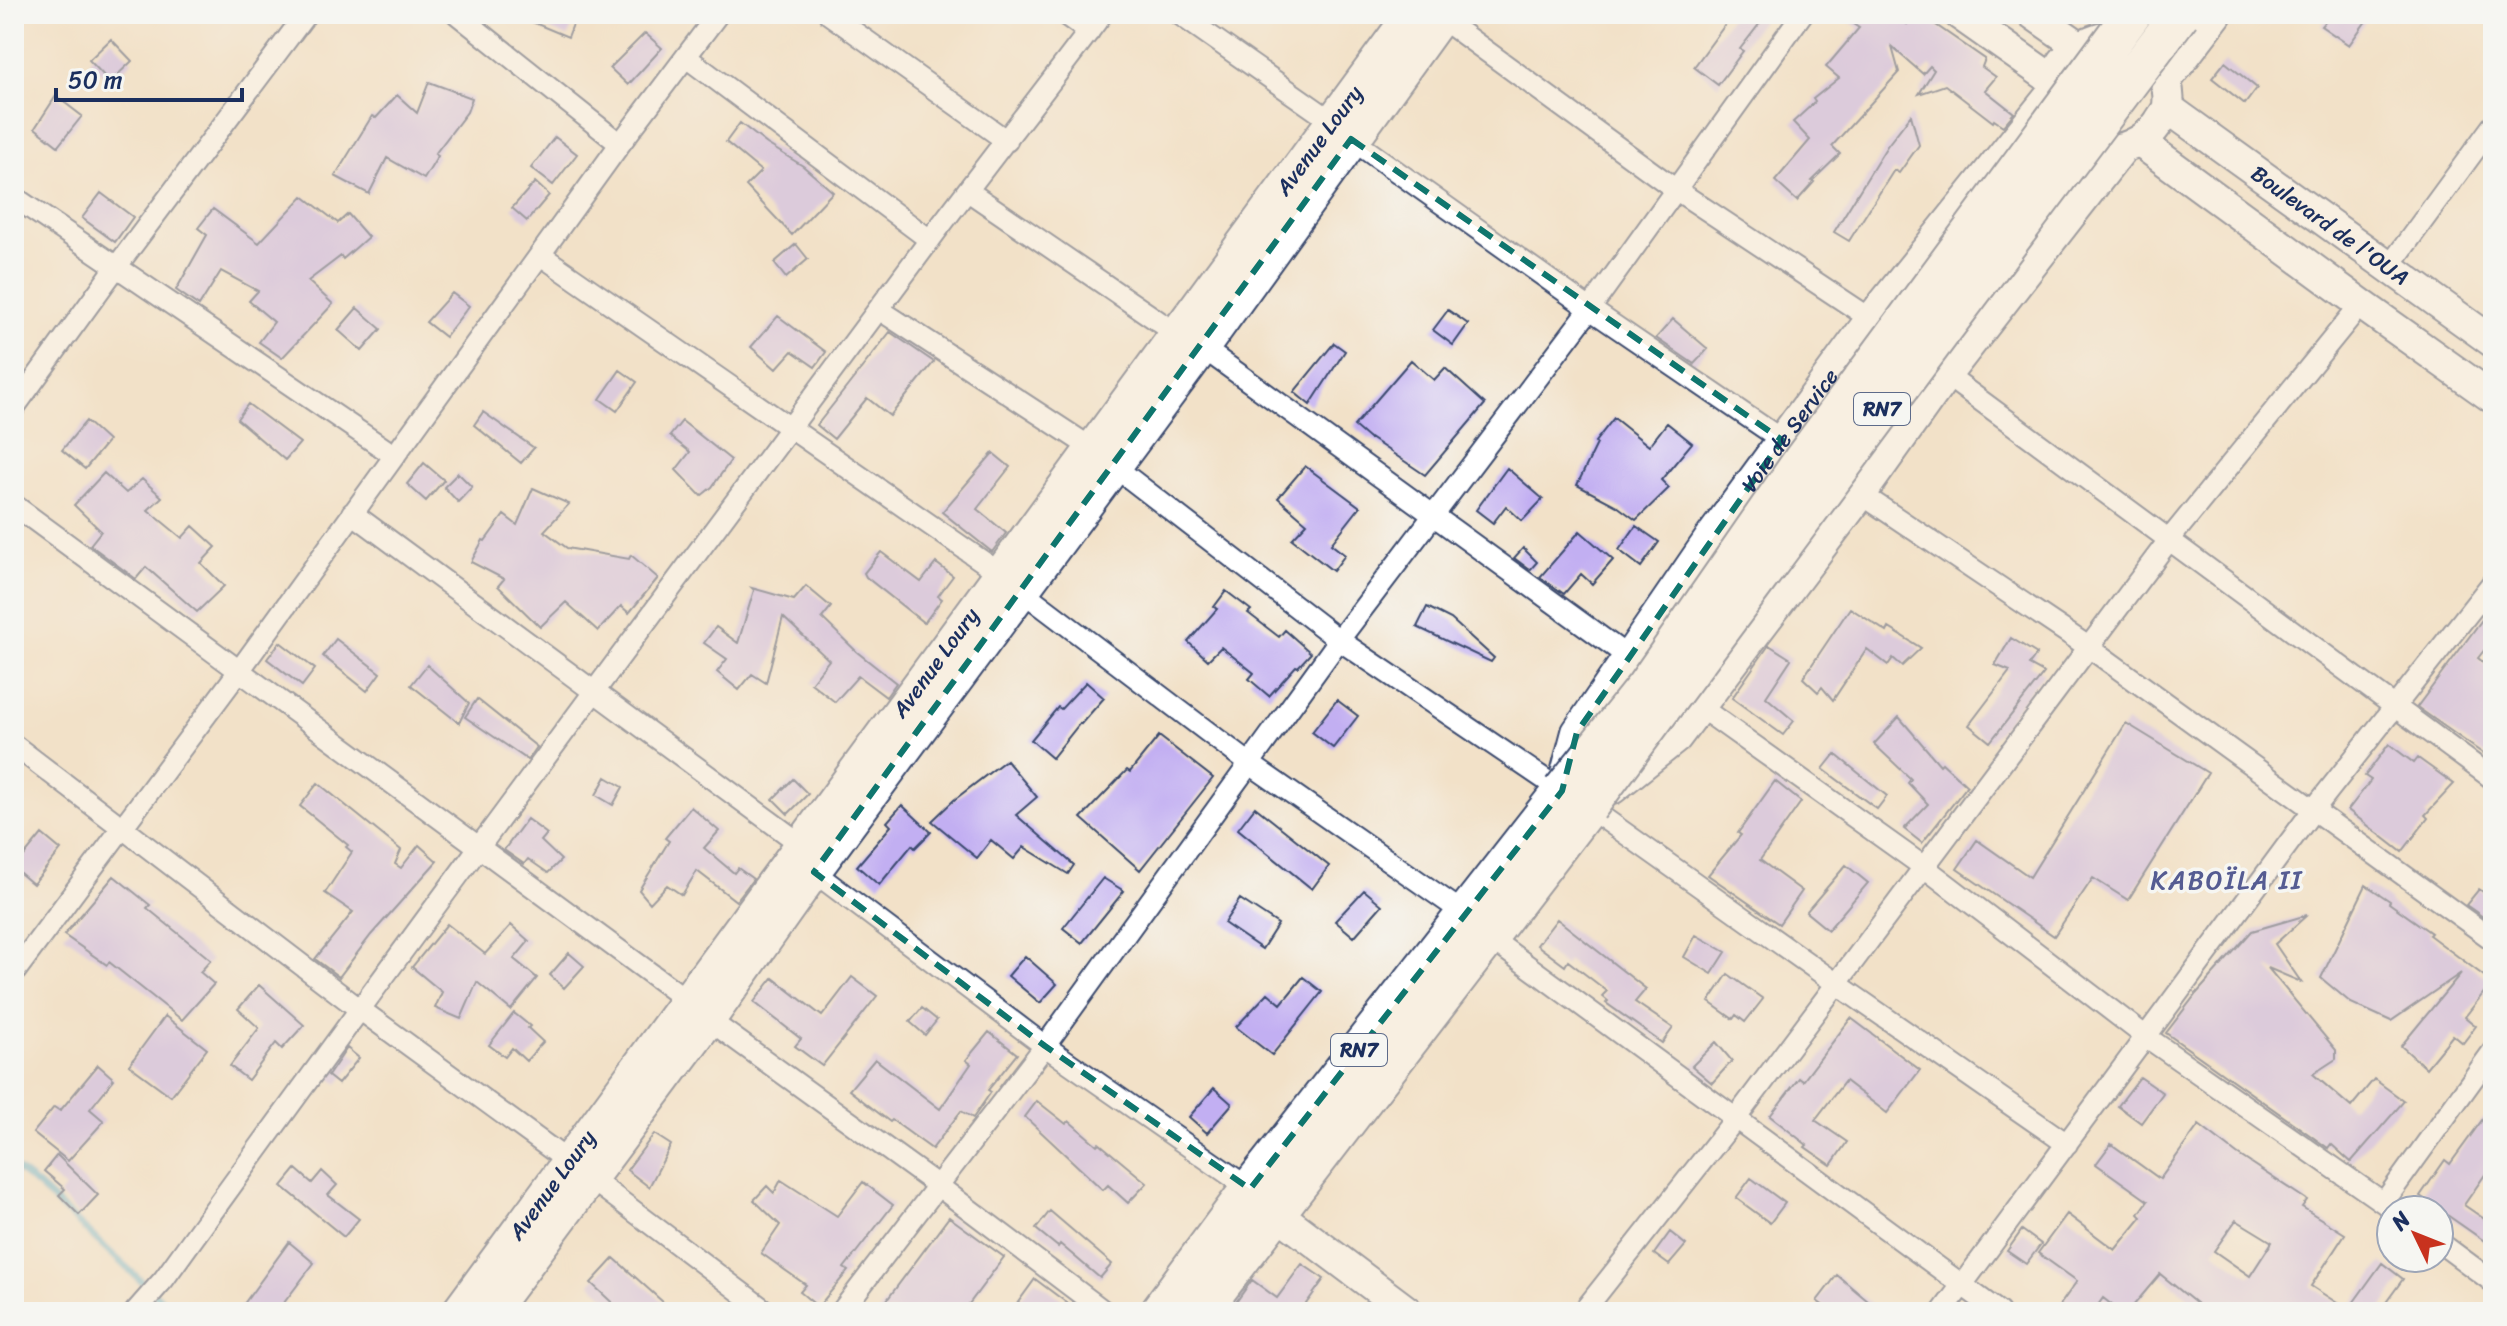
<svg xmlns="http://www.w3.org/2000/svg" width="2507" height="1326" viewBox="0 0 2507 1326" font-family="Sriracha,sans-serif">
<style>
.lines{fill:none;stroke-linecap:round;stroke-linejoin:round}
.stream{stroke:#4ea8cc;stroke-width:7}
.building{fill:#c2aff2;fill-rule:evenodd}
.street-casing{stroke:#3b4a6e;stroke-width:24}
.secondary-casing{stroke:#3b4a6e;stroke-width:34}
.primary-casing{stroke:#3b4a6e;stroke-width:36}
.highway-casing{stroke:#3b4a6e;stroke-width:42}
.street{stroke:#fff;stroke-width:20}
.secondary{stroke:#fff;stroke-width:30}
.primary{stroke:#fff;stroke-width:32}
.highway{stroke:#fff;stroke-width:38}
.highway-bridge-casing{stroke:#3b4a6e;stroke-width:42;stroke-linecap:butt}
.highway-bridge{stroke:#fff;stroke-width:38}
.marked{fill:none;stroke:#0f766e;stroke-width:6;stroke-dasharray:16 10;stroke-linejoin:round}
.labels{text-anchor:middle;stroke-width:7;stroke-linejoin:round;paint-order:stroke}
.shield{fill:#f6f6f2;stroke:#5d6b8a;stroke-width:2}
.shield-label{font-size:20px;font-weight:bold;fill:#1b2f5e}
.street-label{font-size:22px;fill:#1b2f5e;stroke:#f6f6f2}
.quarter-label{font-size:26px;letter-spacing:2px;fill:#555c92;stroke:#f6f6f2}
</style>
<rect width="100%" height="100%" fill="#f6f6f2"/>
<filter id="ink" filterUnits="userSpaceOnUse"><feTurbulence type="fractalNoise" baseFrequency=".0125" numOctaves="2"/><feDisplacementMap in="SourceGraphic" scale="16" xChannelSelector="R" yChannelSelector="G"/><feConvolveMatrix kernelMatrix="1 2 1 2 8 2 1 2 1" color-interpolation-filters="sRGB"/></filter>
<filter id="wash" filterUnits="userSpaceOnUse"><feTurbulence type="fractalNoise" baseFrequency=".006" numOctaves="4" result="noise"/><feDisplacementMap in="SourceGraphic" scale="32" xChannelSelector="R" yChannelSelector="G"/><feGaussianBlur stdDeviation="1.8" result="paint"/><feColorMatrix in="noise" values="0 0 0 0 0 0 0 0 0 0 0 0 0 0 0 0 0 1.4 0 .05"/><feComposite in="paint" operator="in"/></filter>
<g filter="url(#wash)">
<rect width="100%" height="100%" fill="#f2e1c8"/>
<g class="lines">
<path class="stream" d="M14,1167L37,1185L175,1312"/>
</g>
<g id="blocks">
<path class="building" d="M513,14H577L568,37Z
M1733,14H1767L1740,49L1743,51L1718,85L1694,67Z
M1838,14H1892L1907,24L1913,14H1920L1985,59L1982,67L1996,77L1985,90L2014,113L2003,126L1994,120L1993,122L1945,85L1919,94L1934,70L1930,66L1923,74L1892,47L1899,72L1832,146L1840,154L1812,181L1814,182L1797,201L1775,181L1810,140L1793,122L1815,102L1813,99L1839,78L1826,67L1859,28Z
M2331,14H2371L2349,45L2321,26Z
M645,33L662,48L628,85L610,68Z
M111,39L132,61L110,82L89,60Z
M2225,62L2257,88L2245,104L2212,78Z
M429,82L472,98L467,112L435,154L438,156L424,179L387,158L369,194L335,176L372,116L376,118L397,95L417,113Z
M56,96L82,116L58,146L35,128Z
M1911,115L1919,145L1899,173L1894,170L1849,241L1834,232L1887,146Z
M740,123L767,144L803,166L833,192L792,235L746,186L761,171L726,142Z
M555,137L577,154L553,185L531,168Z
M535,182L549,195L527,221L512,208Z
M101,193L133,217L115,242L82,218Z
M303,196L338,223L348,214L368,237L343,259L341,256L308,281L333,304L282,358L259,342L274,322L249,301L258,291L221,271L199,306L176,290L207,235L198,228L213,209L259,243Z
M796,244L808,259L786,278L774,263Z
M452,293L469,306L445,337L426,322Z
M357,308L381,329L362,351L338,330Z
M1448,310L1468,324L1453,345L1433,330Z
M778,316L826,352L815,367L792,351L776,369L751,347Z
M1673,319L1708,349L1694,364L1656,338Z
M890,332L934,362L890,416L867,398L834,439L817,425Z
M1334,343L1345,351L1310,405L1294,392Z
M1411,360L1434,380L1445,368L1485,404L1425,475L1370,438L1369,439L1354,426Z
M620,370L637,382L617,411L600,399Z
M248,404L300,443L285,460L237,419Z
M483,412L534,448L521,463L474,425Z
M1614,418L1649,446L1667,423L1692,443L1661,480L1669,488L1636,520L1617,506L1577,485L1597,444L1595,442Z
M86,421L108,441L85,469L62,450Z
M682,421L731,460L712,487L701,496L676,470L690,452L670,436Z
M993,453L1010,467L977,509L1006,533L992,552L942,512Z
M424,463L444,480L426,501L407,484Z
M1305,466L1360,507L1331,544L1345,555L1333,571L1292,539L1307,523L1278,498Z
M1507,468L1543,499L1522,521L1506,506L1493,523L1476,510Z
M104,473L126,493L142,479L162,497L148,510L182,538L193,526L216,547L201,563L224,586L197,612L146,567L136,579L90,545L101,531L74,505Z
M458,473L472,487L458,502L444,487Z
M533,488L569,504L544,531L567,548L629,559L631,555L658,578L629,613L621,606L598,631L566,602L540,627L498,586L504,579L471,562L483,540L485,541L504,515L517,525Z
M1636,526L1659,542L1641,567L1619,550Z
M1580,531L1613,560L1592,584L1581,574L1564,594L1540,577Z
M1523,548L1537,562L1530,570L1514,558Z
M881,552L921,582L936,563L953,576L938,596L942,599L924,623L866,577L864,573Z
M806,586L831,607L822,618L857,652L896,683L886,697L858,676L835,702L811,683L829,660L783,617L766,683L752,674L739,690L717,672L727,659L704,643L716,627L738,643L754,590L752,588L794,600Z
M1226,591L1251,610L1248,613L1279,637L1285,630L1311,653L1298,667L1296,666L1269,696L1249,679L1254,673L1221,647L1208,660L1188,642L1217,609L1214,607Z
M2493,605V639L2478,658L2493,670V745L2485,755L2417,707Z
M1427,607L1451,619L1494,658L1491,662L1417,627Z
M1850,608L1887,632L1889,628L1921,648L1902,666L1893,658L1888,665L1867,649L1833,700L1822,687L1818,692L1803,678Z
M2011,638L2037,654L2029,665L2044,673L1990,742L1969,725L2010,671L1995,665Z
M336,639L380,673L367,691L323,656Z
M280,642L315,669L302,686L267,659Z
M1769,645L1791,659L1766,697L1794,721L1783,735L1732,698Z
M427,665L469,703L459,723L411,685Z
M1086,682L1104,698L1081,724L1080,723L1052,758L1031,740L1058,707L1061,709Z
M477,699L537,747L528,760L465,717Z
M1337,700L1358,716L1333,748L1312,732Z
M1899,717L1940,765L1942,763L1967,786L1922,843L1904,829L1928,804L1908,783L1911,779L1874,744Z
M2126,723L2208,773L2128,900L2093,878L2054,936L1957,869L1977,840L2030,877Z
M1159,736L1213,778L1140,870L1081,818L1127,770L1130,772Z
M2389,744L2414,763L2418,758L2454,784L2425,815L2428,818L2402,852L2348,810L2371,780L2365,776Z
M1835,754L1887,796L1877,809L1823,769Z
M1006,760L1037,797L1016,815L1074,865L1068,874L1024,847L1014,859L991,840L977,858L932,821L954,800Z
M606,777L623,787L613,805L596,795Z
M793,779L808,794L788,814L773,799Z
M1775,781L1801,802L1760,860L1802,891L1779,924L1708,875L1741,835L1738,833Z
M318,783L401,850L395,864L401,868L419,845L437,861L371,935L339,977L315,959L353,912L325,893L352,852L346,847L348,845L300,806Z
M902,805L931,832L915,848L912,845L879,885L857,866L891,826L887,822Z
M691,807L719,831L704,848L734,873L738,868L753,879L736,901L697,871L682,895L667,885L650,903L639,890L669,841L665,838Z
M1255,807L1329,866L1312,889L1238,829Z
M527,819L547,834L541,841L561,860L548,873L528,859L524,864L504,850Z
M42,834L61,850L33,884L14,868Z
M1846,865L1868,883L1828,930L1806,912Z
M114,876L150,905L147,908L211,960L200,972L214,984L182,1020L109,962L107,965L64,935Z
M1103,878L1124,891L1082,943L1063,928Z
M2366,885L2390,901L2389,903L2431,933L2429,935L2492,982L2465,1017L2476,1026L2463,1043L2453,1035L2426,1068L2401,1046L2461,973L2391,1021L2351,1003L2321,978Z
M2479,889L2493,899V924L2466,905Z
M1364,890L1382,905L1354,937L1335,921Z
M1240,899L1278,924L1262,949L1224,923Z
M2307,915L2275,944L2301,982L2268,968L2336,1050V1059L2313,1074L2351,1107L2374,1079L2404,1101L2351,1162L2331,1144L2328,1148L2166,1033L2196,994L2252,931Z
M1557,919L1646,989L1635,1002L1673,1028L1662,1043L1606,1003L1608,1001L1602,996L1607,991L1568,961L1565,966L1537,945Z
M447,924L485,954L511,925L529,941L514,959L537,978L511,1010L477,982L461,1019L435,1008L442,992L412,967Z
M1696,935L1726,952L1712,974L1684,957Z
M569,953L584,966L564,988L550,975Z
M1025,956L1057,984L1040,1003L1008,976Z
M1728,974L1763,999L1745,1022L1736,1015L1733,1019L1709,1002Z
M852,977L877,996L822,1066L795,1046L801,1039L754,1002L773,978L822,1016Z
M1303,977L1322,992L1272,1055L1236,1027L1268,993L1281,1004Z
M259,985L304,1025L282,1049L276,1043L248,1080L230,1066L259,1028L238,1009Z
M922,1008L937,1020L925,1035L910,1022Z
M514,1013L530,1026L528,1028L543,1042L526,1061L512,1048L505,1057L489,1045Z
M165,1016L207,1049L171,1096L129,1065Z
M1851,1018L1920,1070L1887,1113L1845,1081L1815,1120L1847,1142L1831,1165L1805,1147L1807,1145L1770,1116L1799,1078L1803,1081Z
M989,1032L1017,1054L988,1090L991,1092L973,1118L961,1111L932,1149L892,1120L890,1122L849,1090L875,1059L940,1109L971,1064L966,1060Z
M1716,1042L1732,1061L1712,1083L1692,1066Z
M347,1048L359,1058L338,1084L328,1076Z
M98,1065L114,1079L90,1109L104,1121L68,1161L33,1133L54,1107L60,1111Z
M2140,1077L2163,1093L2141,1123L2118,1106Z
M1214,1088L1232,1104L1207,1133L1189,1117Z
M1037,1101L1066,1124L1069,1121L1097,1145L1099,1143L1147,1183L1128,1203L1108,1185L1103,1190L1025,1117Z
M2493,1105V1163L2464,1205L2493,1225V1247L2420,1196L2445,1160L2450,1164Z
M2199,1125L2237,1154L2307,1200L2302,1207L2345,1234L2311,1286L2348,1310L2382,1263L2403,1279L2379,1312H2207L2160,1274L2128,1312H2121L2103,1298L2093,1312H2070L2060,1305L2077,1281L2038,1253L2067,1214L2115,1250L2142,1217L2139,1214L2148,1201L2096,1164L2111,1144L2160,1179ZM2236,1220L2272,1242L2250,1276L2214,1251Z
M654,1134L671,1145L649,1187L627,1170Z
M57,1155L98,1195L79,1215L59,1195L65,1189L44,1171Z
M296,1169L312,1183L322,1171L337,1185L328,1195L359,1219L344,1237L282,1186Z
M1751,1178L1785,1203L1770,1223L1736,1198Z
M781,1180L837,1216L863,1182L893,1205L844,1268L848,1271L818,1307L800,1292L806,1285L761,1253L780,1225L754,1200L767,1186L774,1193Z
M1050,1211L1112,1264L1100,1278L1060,1244L1058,1247L1036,1229Z
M949,1217L1004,1257L963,1312H878Z
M2022,1230L2041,1244L2026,1264L2007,1251Z
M1670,1232L1686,1245L1669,1265L1654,1254Z
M289,1242L314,1263L277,1312H238Z
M614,1258L674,1312H622L591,1283Z
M1302,1264L1324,1279L1300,1312H1229L1252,1280L1277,1298Z
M1837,1275L1881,1312H1832L1817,1301Z
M1035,1279L1079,1312H1011Z"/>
</g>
</g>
<g filter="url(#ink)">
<use href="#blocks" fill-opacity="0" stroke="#3b4a6e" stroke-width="2"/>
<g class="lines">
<defs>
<path id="street" d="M457,14L620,144
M829,14L1007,141
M1064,14L1089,32
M1179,14L1333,122
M1441,18L1675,189L1871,319
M686,57L930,240
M1351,139L1590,309L1782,440
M968,191L1177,334
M14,197L395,456
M542,256L1001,574
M2389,267L2493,125
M880,310L1093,449
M1203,348L1627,656
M1946,375L2493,779
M14,408L117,266L306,14
M1115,467L1339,640L1562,791
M1861,494L2090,648L2493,940
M14,505L688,1001
M352,513L802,845
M1022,591L1250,764L1465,914
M1700,707L1924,867L2145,1036L2394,1210
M14,745L358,1008L569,1162
M1588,807L1837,984L2067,1144
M814,872L1045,1046L1250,1189
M1490,938L1999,1312
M14,973L239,671L620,144L718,14
M709,1020L937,1185L1105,1312
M590,1178L767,1312
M2384,1202L2493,1051
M2439,1242L2493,1282
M135,1312L164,1279C415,930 673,586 929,241C986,165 1045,90 1102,14
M841,1312L1045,1046L1339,640L1590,309L1802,14
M1583,1312L1736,1118L2169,540L2361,304
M1942,1312L2314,809L2493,582"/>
<g id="secondary">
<path d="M1959,14L2054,81"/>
<path d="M2033,14L2079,46"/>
<path d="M2107,36C2120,38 2131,39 2142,46C2159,57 2171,86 2168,106C2167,111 2161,118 2159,122C2152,133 2142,140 2131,145C2060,175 2010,59 2107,36Z"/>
<path d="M2165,82L2217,14"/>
<path id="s1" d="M2168,108L2493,342"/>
<path d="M2140,142L2361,304L2493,398"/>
<path id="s2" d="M1563,785L1577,732L1710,538L1871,319L2050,96"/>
<path d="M1612,789L1676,738L1861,494L1946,375L2122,149"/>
<path d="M1275,1212L1408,1312"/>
</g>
<g id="primary">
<path id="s3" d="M458,1312L1411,14"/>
<path d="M491,1312L709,1020L814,872L1203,348L1444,14"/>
</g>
<path id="highway" d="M1159,1312L1250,1189L1562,791
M1200,1312L1588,807"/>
</defs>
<use href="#street" class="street-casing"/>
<use href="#secondary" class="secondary-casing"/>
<use href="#primary" class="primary-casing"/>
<use href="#highway" class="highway-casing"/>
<use href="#street" class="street"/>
<use href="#secondary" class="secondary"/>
<use href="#primary" class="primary"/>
<use href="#highway" class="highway"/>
<defs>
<path id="highway-bridge" d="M1562,791L1646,686L1802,461L2132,14
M1588,807C1784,542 1981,277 2180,14"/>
</defs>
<use href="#highway-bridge" class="highway-bridge-casing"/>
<use href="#highway-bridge" class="highway-bridge"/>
</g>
</g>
<path d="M0 0H2507V1326H0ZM1351,139L1782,440L1577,732L1562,791L1250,1189L1045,1046L814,872Z" fill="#f2e1c8" fill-opacity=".55" fill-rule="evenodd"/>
<path class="marked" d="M1351,139L1782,440L1577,732L1562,791L1250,1189L1045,1046L814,872Z"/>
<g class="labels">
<g class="shield">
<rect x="1854" y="393" width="56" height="32" rx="6"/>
<rect x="1331" y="1034" width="56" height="32" rx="6"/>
</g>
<g class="shield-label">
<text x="1882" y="416">RN7</text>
<text x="1359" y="1057">RN7</text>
</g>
<g class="street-label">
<text dy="8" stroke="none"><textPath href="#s3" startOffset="1454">Avenue Loury</textPath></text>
<text dy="8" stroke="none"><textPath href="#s1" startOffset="200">Boulevard de l'OUA</textPath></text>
<text dy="8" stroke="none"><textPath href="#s2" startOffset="424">Voie de Service</textPath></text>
<text dy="8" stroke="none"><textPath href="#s3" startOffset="806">Avenue Loury</textPath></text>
<text dy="8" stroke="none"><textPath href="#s3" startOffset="158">Avenue Loury</textPath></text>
</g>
<g class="quarter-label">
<text x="2227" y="889">KABOÏLA II</text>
</g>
</g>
<rect width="2507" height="1326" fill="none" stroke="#f6f6f2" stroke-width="48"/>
<g transform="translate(2415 1234) rotate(313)"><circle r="38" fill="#f6f6f2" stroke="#9ea6b7" stroke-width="2"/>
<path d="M0-6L14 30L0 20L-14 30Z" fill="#c8321e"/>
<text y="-12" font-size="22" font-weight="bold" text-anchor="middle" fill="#1b2f5e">N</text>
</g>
<path d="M56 88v12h186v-12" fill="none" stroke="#1b2f5e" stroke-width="4"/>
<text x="68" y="88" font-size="24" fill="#1b2f5e" stroke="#f6f6f2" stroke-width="6" paint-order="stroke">50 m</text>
</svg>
